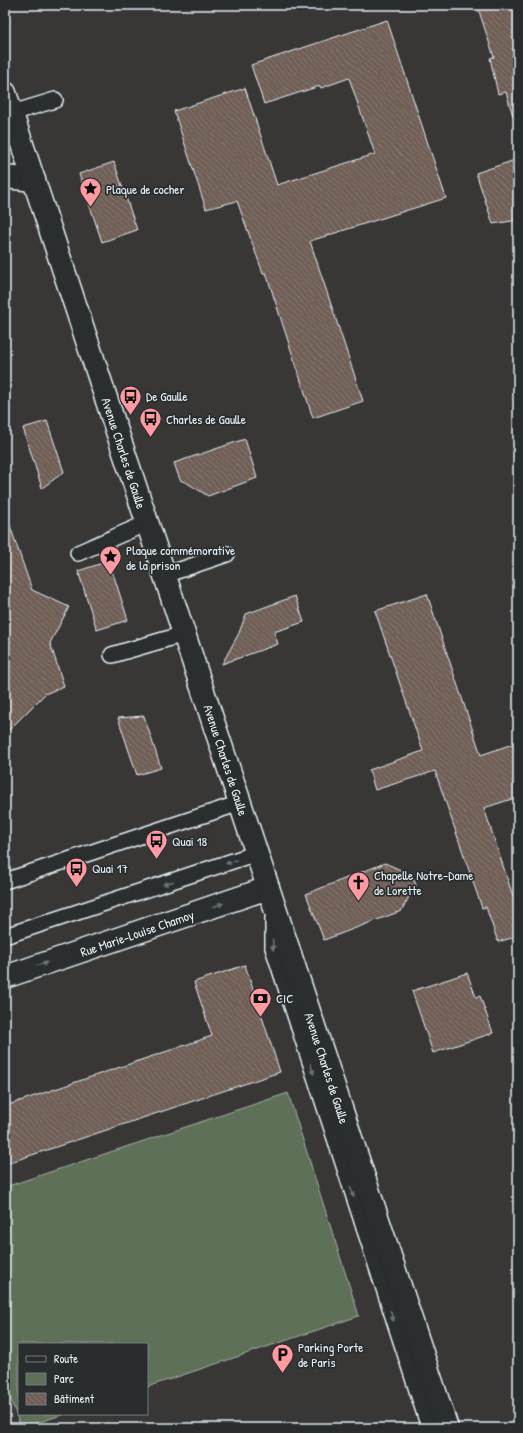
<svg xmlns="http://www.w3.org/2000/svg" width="523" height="1433" viewBox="0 0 523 1433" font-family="'Patrick Hand',sans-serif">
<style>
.green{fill:#5f7059;stroke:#a4b0a8}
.building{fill:url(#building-back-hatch);stroke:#e8f1f8}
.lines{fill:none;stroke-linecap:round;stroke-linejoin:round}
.lane-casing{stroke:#e8f1f8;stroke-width:18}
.street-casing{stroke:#e8f1f8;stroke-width:25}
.secondary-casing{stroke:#e8f1f8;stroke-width:25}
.lane{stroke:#2a2d2e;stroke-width:15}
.street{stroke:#2a2d2e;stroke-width:22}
.secondary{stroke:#2a2d2e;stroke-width:22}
.oneway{fill:#6c7275}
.labels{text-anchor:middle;stroke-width:3.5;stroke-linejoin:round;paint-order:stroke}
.poi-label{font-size:13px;fill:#e8f1f8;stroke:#2a2d2e;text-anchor:start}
.street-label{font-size:13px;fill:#e8f1f8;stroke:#2a2d2e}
</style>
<defs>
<pattern id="building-back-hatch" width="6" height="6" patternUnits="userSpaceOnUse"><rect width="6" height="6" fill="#6f5e56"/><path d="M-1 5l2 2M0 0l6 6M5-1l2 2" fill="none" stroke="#84766f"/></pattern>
</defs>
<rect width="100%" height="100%" fill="#383736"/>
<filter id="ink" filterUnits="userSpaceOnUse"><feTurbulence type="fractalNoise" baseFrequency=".025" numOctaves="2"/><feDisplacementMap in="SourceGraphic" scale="8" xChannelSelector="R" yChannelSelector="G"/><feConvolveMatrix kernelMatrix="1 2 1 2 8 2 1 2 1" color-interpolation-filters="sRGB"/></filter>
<g filter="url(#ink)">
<path class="green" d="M288,1093L359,1316L147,1387V1344H19V1414H65L21,1428L5,1384V1187Z"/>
<path class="building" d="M477,5H518V115L513,116L506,92L498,94L490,58L494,57Z
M387,20L446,198L310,241L363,401L313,418L266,273H263L237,201L206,209L174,111L245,88L277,185L375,154L349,78L321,88L320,86L264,104L251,65Z
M518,159V220L493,224L476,173Z
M114,162L137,230L102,242L79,174Z
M47,421L64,472L42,488L23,428Z
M245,439L257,478L208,496L189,484L180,480L174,463Z
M9,523L32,590L69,607L50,643L64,686L45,694L5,734V524Z
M109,561L128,620L97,630L78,571Z
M427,594L481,755L518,742V797L484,808L513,896L518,894V936L498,942L486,907L482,908L435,771L375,790L369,770L423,751L375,611Z
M295,596L304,622L274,632L278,644L222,664L239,633L246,614Z
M144,716L161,768L137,775L118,718Z
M385,863L412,875L416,885L401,911L324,940L306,894Z
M245,965L280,1072L5,1164V1106L212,1036L194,982Z
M467,973L476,997L480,996L493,1033L433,1053L412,991Z"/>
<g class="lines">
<defs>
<path id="lane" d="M12,113L55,100
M78,553L147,523
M165,575L227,554
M112,655L184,634
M5,881L240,803
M273,917V948L427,1421L431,1428
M5,936L257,853"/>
<path id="street" d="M5,177L34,180
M5,977L268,888"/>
<path id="secondary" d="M5,93L447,1428"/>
</defs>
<use href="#lane" class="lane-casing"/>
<use href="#street" class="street-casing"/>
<use href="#secondary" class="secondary-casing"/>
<use href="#lane" class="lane"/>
<use href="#street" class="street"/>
<use href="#secondary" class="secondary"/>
</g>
<defs><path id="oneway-solid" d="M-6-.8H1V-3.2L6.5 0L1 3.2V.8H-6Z"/></defs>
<g class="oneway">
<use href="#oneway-solid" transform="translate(231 862) rotate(161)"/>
<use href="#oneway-solid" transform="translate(168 883) rotate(162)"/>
<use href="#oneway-solid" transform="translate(218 905) rotate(-19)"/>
<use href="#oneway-solid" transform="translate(273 945) rotate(86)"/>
<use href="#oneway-solid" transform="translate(42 964) rotate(-18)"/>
<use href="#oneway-solid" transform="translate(312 1069) rotate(72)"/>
<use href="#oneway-solid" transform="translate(352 1192) rotate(72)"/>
<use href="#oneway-solid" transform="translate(392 1316) rotate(72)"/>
</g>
</g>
<defs>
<symbol id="sight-pin" viewBox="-11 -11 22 30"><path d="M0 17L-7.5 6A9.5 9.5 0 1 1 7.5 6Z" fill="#ff9aa2" stroke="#2a2d2e"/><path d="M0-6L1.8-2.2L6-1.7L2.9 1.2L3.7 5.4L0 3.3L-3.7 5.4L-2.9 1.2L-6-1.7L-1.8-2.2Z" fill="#111"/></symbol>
<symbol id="bus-pin" viewBox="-11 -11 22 30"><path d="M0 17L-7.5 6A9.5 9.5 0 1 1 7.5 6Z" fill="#ff9aa2" stroke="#2a2d2e"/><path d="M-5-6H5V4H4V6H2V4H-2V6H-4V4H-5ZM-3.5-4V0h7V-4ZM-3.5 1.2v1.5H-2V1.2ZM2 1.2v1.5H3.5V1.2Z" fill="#111"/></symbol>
<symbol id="church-pin" viewBox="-11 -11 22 30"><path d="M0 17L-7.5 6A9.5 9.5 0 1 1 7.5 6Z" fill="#ff9aa2" stroke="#2a2d2e"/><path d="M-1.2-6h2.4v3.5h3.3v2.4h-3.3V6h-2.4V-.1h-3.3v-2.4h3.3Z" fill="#111"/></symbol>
<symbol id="bank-pin" viewBox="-11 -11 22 30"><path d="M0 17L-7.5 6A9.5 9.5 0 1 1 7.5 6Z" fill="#ff9aa2" stroke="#2a2d2e"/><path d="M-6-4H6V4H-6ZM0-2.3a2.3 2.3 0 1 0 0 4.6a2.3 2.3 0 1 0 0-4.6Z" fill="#111"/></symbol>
<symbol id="parking-pin" viewBox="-11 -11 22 30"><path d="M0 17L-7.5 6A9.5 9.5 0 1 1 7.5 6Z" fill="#ff9aa2" stroke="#2a2d2e"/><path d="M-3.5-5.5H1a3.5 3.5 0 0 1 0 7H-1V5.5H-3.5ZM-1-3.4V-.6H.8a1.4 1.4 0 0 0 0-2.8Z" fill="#111"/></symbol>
</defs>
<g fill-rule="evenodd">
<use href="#sight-pin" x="78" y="176" width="25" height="34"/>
<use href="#bus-pin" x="118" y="384" width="25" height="34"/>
<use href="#bus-pin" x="138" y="406" width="25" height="34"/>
<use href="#sight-pin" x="98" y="544" width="25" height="34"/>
<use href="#bus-pin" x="144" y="828" width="25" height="34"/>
<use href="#bus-pin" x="64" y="856" width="25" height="34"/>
<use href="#church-pin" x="346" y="870" width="25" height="34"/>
<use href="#bank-pin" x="248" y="986" width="25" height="34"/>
<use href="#parking-pin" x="270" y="1342" width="25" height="34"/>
</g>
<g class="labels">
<g class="poi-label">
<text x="106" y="194">Plaque de cocher</text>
<text x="146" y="401">De Gaulle</text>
<text x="166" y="424">Charles de Gaulle</text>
<text x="126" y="555">Plaque commémorative<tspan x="126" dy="15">de la prison</tspan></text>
<text x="172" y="846">Quai 18</text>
<text x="92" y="873">Quai 17</text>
<text x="374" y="880">Chapelle Notre-Dame<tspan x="374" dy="15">de Lorette</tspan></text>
<text x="276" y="1003">CIC</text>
<text x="298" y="1352">Parking Porte<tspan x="298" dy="15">de Paris</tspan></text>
</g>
<g class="street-label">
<text transform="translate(124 453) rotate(72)" y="5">Avenue Charles de Gaulle</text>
<text transform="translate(226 760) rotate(72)" y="5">Avenue Charles de Gaulle</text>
<text transform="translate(137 933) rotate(-19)" y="5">Rue Marie-Louise Chamoy</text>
<text transform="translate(327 1068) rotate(72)" y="5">Avenue Charles de Gaulle</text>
</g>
</g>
<rect width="523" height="1433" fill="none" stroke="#2a2d2e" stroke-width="20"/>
<rect x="10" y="10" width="503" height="1413" fill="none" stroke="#e8f1f8" stroke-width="1.5" filter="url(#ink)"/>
<rect x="18" y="1343" width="130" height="72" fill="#2a2d2e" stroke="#767b7f"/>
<rect x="26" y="1356" width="20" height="6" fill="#2a2d2e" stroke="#767b7f"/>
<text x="54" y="1363" font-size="12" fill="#e8f1f8">Route</text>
<rect x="26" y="1373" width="20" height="12" fill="#5f7059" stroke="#767b7f"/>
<text x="54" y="1383" font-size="12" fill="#e8f1f8">Parc</text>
<rect x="26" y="1393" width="20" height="12" fill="url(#building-back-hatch)" stroke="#767b7f"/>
<text x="54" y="1403" font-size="12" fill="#e8f1f8">Bâtiment</text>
</svg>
